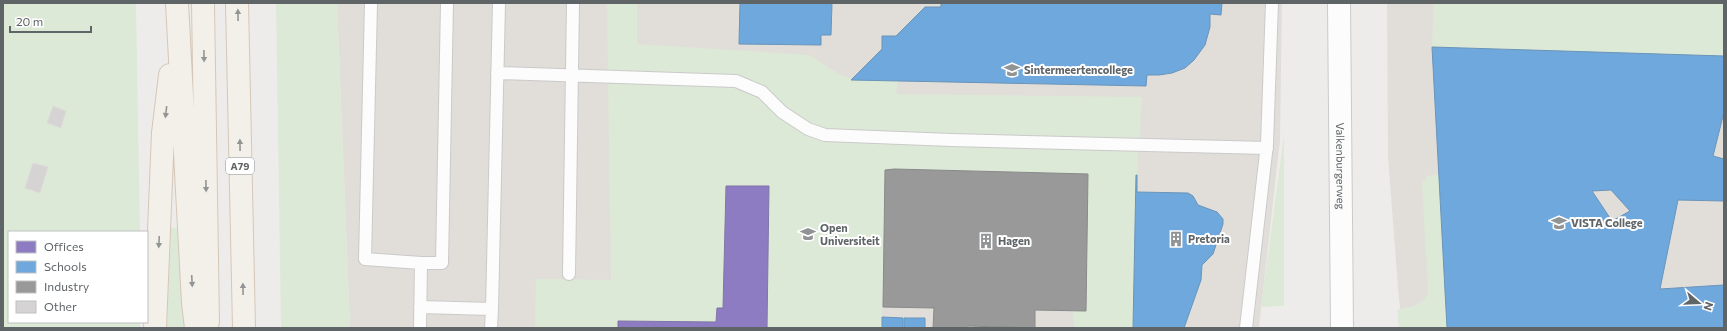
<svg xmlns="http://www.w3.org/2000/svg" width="1727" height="331" viewBox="0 0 1727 331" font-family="Commissioner,sans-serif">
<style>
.education{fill:#e1deda}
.green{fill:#dce9d6}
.offices{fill:#8e7cc3;stroke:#8075a7}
.schools{fill:#6fa8dc;stroke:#6a94b9;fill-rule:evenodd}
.industry{fill:#999;stroke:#88898a}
.building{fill:#d5d3d3;stroke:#dedbd9}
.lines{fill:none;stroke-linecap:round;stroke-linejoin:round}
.lane-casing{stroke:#cbcaca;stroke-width:14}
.secondary-casing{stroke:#cacaca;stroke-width:24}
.primary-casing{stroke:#d5c7b8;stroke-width:24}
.lane{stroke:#fcfcfc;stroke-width:12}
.secondary{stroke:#fcfcfc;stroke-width:22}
.primary{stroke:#f3efe9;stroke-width:22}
.oneway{fill:#939594}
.labels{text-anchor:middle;stroke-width:4;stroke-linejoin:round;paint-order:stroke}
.shield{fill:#fff;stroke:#8f9295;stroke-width:1}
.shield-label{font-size:10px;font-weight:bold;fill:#5f6467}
.poi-label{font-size:11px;font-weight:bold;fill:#5f6467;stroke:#fff;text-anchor:start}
.street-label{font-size:11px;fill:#5f6467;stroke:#fff}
</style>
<rect width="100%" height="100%" fill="#eeecea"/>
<path class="education" d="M337,3H1282L1280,140L1259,328H350Z
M1387,3H1724V328H1402L1398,288L1388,157Z"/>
<path class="green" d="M3,3H136L140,232H9V322H140V328H3Z
M276,3H337L350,328H281Z
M607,3H637V44L809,55L837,73L851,79L898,81L896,94L1142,97L1137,175L1133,328H1074L1073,311H1086L1088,174L894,169L885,170L882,328H535L536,279L611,280Z
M1434,3H1724V56L1432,47Z
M1284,135V306L1261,307Z
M1439,174L1447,328H1399L1397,310C1411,306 1423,307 1428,292L1422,183L1428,176Z
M171,228L181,229L186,328H167Z"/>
<path class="offices" d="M726,186H769L767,328H618V321L716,322L717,308H723Z"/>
<path class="schools" d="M740,3H832L831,35H821V45L739,44Z
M941,3H1222L1221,15L1210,14V27L1205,45L1194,60L1185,68L1172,73L1159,75H1147L1146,86L851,80L882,49V36H896L925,7H941Z
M1432,47L1724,56V112L1713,156L1724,159V201L1678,200L1660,289L1724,285V328H1447ZM1611,190L1630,211L1612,221L1592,191Z
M1136,175H1137V192L1188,193L1193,196L1198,205L1217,212L1223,219V224L1213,254L1202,265L1201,280L1184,328H1133Z
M882,317L903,318V328H882Z
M904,318H925V328H904Z"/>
<path class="industry" d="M894,169L1088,174L1086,311L1035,310V328L968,326V328H933L934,308L883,307L885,170Z"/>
<path class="building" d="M53,106L66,111L61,128L47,123Z
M33,163L48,167L40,193L25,188Z"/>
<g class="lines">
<defs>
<path id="lane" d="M371,3L365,259L421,263
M497,73L736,81L762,92L782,112L808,129L825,135L951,140L1267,148
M569,274L573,3
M420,307L492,309L499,3
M420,328L421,263H442L447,3
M491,328L492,309
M1246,328L1267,144L1272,3"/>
<g id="secondary">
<path id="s1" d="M1339,3L1342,328"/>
</g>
<path id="primary" d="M177,3L193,303L196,328
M203,3L208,322
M237,3L244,328
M155,328L163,133L170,75"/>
</defs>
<use href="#lane" class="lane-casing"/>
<use href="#secondary" class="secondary-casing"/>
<use href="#primary" class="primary-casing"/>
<use href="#lane" class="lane"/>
<use href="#secondary" class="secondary"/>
<use href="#primary" class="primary"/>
</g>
<defs><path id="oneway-solid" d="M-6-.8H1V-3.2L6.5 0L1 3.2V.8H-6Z"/></defs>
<g class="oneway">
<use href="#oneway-solid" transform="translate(238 15) rotate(-91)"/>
<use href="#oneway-solid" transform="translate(204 56) rotate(89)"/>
<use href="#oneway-solid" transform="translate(166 112) rotate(97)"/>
<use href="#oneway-solid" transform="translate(240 145) rotate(-91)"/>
<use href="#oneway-solid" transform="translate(206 186) rotate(89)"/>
<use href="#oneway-solid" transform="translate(159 242) rotate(93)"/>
<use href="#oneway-solid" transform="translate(192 281) rotate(87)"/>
<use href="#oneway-solid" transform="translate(243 289) rotate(-91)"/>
</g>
<defs>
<symbol id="school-bare" viewBox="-9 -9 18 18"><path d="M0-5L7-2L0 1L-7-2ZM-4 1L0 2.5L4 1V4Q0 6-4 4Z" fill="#919495" stroke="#fff" stroke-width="2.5" paint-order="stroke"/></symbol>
<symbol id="university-bare" viewBox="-9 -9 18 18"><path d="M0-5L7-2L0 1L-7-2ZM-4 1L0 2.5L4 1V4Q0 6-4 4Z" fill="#919495" stroke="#fff" stroke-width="2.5" paint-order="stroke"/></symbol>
<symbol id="building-bare" viewBox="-9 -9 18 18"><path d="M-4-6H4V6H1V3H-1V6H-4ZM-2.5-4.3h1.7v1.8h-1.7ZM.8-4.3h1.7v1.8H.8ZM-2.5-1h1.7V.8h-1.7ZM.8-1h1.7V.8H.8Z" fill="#919495" stroke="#fff" stroke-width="2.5" paint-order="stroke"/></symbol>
</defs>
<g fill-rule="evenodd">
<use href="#school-bare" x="1001" y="59" width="22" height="22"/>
<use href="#university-bare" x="1548" y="212" width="22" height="22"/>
<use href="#university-bare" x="797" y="223" width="22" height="22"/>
<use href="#building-bare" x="1165" y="228" width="22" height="22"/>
<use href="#building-bare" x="975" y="230" width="22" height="22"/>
</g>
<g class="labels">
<rect class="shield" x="226" y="158" width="28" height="16" rx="3"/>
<g class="shield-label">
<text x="240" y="170">A79</text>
</g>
<g class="poi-label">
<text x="1024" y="74">Sintermeertencollege</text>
<text x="1571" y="227">VISTA College</text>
<text x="820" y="232">Open<tspan x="820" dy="13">Universiteit</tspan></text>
<text x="1188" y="243">Pretoria</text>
<text x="998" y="245">Hagen</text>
</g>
<g class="street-label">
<text dy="4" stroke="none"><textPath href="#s1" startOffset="163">Valkenburgerweg</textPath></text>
</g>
</g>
<rect width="1727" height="331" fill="none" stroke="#5f6467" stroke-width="8"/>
<rect x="8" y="231" width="140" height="92" fill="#ffffff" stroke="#bfc1c2"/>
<rect x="16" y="241" width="20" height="12" fill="#8e7cc3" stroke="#bfc1c2"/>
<text x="44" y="251" font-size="12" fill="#5f6467">Offices</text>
<rect x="16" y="261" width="20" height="12" fill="#6fa8dc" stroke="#bfc1c2"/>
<text x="44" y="271" font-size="12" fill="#5f6467">Schools</text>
<rect x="16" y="281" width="20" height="12" fill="#999999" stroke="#bfc1c2"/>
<text x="44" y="291" font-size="12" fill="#5f6467">Industry</text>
<rect x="16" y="301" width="20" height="12" fill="#d5d3d3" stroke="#bfc1c2"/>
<text x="44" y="311" font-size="12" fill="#5f6467">Other</text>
<g transform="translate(1699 303) rotate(109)" stroke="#ffffff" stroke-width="3" paint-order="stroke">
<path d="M0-3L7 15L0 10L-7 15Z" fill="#5f6467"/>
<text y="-6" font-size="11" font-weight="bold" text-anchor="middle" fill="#5f6467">N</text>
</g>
<path d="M10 26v6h81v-6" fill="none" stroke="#5f6467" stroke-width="2"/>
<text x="16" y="26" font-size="12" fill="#5f6467" stroke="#ffffff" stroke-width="3" paint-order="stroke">20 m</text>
</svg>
